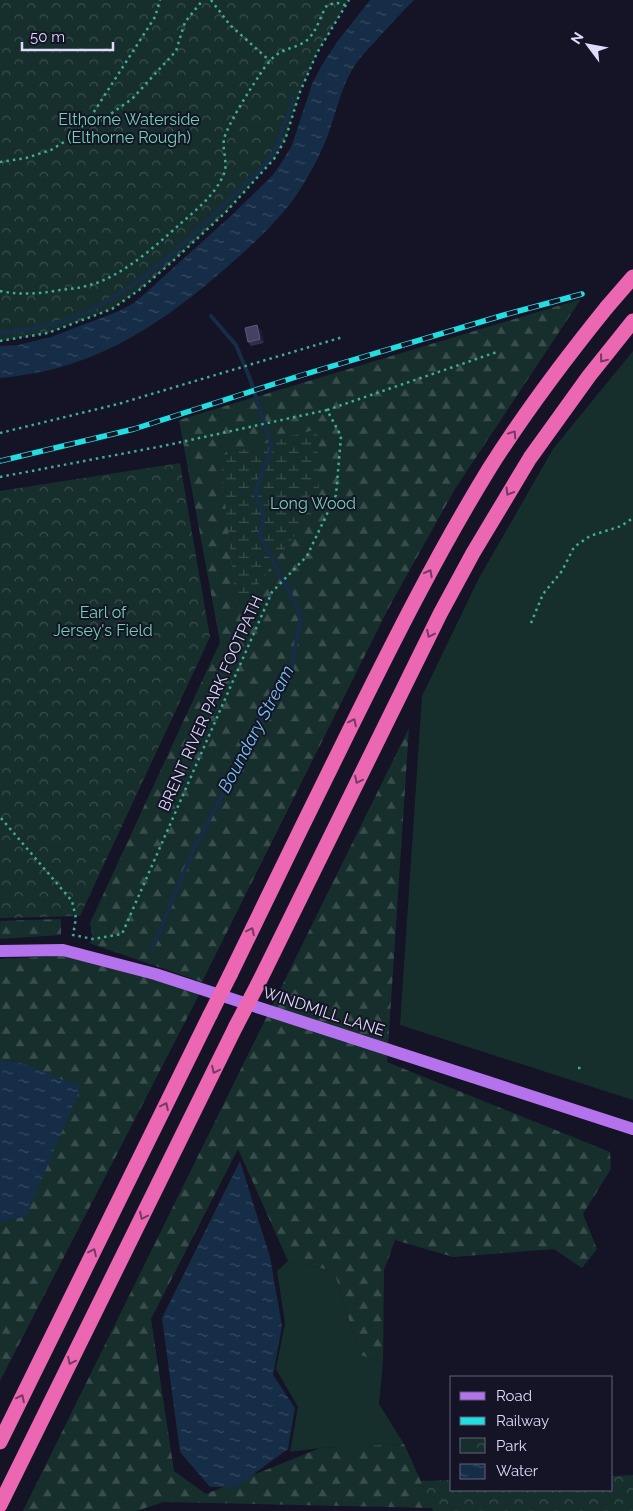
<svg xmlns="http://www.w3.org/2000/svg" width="633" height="1511" viewBox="0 0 633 1511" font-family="Raleway,sans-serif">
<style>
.grass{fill:#172f2c}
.forest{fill:url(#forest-firs)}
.wetland{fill:url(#wetland-marsh)}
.park{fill:url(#park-crowns)}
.water{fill:url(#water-ripples)}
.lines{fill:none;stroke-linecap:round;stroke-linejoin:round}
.stream{stroke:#162d47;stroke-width:4}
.path{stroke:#40ab9b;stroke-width:2.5;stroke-dasharray:2.5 4;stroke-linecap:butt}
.major{stroke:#b472ec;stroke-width:12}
.highway{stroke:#eb67b1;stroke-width:15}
.rail-casing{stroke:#21dfe1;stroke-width:5.5}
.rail{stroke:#151326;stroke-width:4;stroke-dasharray:11;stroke-linecap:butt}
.highway-bridge{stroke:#eb67b1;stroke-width:15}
.wall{fill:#322e51}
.shaded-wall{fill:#1f1b38}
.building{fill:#444163;stroke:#5c597b}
.oneway{stroke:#753965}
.labels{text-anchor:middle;stroke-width:4;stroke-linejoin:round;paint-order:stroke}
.park-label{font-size:16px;fill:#71d2b1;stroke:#151326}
.street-label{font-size:16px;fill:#dddcfa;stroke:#151326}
.water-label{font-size:18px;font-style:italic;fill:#78c1ed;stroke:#151326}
</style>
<defs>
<pattern id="forest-firs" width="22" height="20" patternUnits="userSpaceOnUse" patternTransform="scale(1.25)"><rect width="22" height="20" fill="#172f2c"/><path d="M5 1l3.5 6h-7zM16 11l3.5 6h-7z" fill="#384d4c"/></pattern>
<pattern id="wetland-marsh" width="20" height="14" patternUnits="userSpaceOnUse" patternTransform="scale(1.25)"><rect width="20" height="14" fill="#172f2c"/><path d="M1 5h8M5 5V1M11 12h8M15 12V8" fill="none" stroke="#384d4c"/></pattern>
<pattern id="park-crowns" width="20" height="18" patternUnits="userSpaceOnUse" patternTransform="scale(1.25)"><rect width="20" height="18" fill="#172f2c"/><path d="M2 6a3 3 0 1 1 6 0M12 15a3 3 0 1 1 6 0" fill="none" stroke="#384d4c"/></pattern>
<pattern id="water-ripples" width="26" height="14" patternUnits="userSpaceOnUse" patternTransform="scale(1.25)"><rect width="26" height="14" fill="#162d47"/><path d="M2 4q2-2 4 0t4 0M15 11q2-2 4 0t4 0" fill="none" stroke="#374b62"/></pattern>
</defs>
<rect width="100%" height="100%" fill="#151326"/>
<path class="grass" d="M633,351V1100L400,1025L422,696L479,578L553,449Z
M288,1261L334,1271L360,1355L383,1362L379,1404L404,1444L320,1448L290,1452L298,1407L276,1369L285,1323L277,1271Z"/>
<path class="forest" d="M581,299L455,489L388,609L202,982L89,943L93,939L90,923L220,642L179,420Z
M409,728L387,1062L610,1152L611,1169L583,1214L597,1249L582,1268L554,1249L453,1257L395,1240L384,1270L383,1362L360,1355L334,1271L288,1261L238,1149L151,1319L174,1471L206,1494L320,1448L404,1444L433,1508L163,1502L137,1511H23Z
M61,919V935L0,939V921Z
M63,956L201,991L0,1381V1222L26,1216L18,1062L0,1060V959Z"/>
<path class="wetland" d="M317,429L319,503L237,612L220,456Z"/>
<path class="park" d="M0,0H349L317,53L300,92L285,140L274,159L226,212L174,260L142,288L112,309L48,333L0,341Z
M180,463L210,637L80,916L0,918V491Z
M633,1475V1511H433L421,1481L452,1480V1490H612V1476Z"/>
<path class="water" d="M370,0H414C400,14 386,29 373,44C365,52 357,61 352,70C342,87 338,105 332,123C325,145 315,165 303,185C285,214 260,238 235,260C178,311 117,356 41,372C27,374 14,377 0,378V346L18,345L51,337L119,311L134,303L150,289L233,214L272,176L282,162L292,145L312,84L322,65L337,42Z
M0,1060L18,1062L81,1087L26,1216L0,1222Z
M240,1161L270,1257L282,1326L273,1375L295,1408L288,1449L236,1487H210L180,1452L162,1318Z"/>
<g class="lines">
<path class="stream" d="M0,333C30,330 61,324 88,311C156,279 210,218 264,166L276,149L293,99
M152,950L195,846L273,698L291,671L301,615L260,536L264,514L256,497L257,487L272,447L250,379L236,345L211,316"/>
<path class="path" d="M211,0L230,25L270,61
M88,121L99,122L132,99L176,51L185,22L203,0
M0,162L26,158L51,150L72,137L90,118L155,17L160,0
M0,291C20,295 40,294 60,290C70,289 80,288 90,285C121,277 157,245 180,224C196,210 214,196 223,176C229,164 222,152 224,139C227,126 250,89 259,76C264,68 270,59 279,53C287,48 298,47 306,41C317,32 320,16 327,5L337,3L345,5
M0,341L48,333L112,309L142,288L174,260L226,212L274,159L285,140L300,92L317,53L349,0
M327,410L497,352
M0,433L118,404L343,337
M0,477L163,446L327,410L341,436L336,495L307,556L272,592L122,934L93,939L73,935L76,918L72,901L0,817
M531,623L543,594L562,571L574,547L590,536L621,526L633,518
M578,1068H582"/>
<path class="major" d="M0,951L63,950L155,974L633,1129"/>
<path class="highway" d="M230,975C269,894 309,812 349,731C393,642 437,554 489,469C525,412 565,359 607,307
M258,984L440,614L473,553L530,458L589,376L633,321
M0,1442L210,1015
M0,1505L236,1026"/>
<defs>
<path id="rail" d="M0,461L134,429L299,376L504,315L582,294"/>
</defs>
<use href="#rail" class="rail-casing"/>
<use href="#rail" class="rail"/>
<path class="highway-bridge" d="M607,307L633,277
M210,1015L230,975
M236,1026L258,984"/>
</g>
<path class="wall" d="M261,330L264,343L251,346L248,342Z"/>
<path class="shaded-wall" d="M257,325L261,330L264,343L260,339Z"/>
<path class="building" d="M257,325L260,339L248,342L245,328Z"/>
<defs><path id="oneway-chevron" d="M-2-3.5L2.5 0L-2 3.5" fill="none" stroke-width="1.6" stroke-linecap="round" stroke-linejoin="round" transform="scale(1.25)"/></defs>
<g class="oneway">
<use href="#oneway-chevron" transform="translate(603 359) rotate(128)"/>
<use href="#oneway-chevron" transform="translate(513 434) rotate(-56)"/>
<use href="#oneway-chevron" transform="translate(509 492) rotate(121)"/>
<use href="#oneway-chevron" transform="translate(429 573) rotate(-62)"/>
<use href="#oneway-chevron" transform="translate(430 634) rotate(116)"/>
<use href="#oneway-chevron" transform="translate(353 722) rotate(-64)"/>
<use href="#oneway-chevron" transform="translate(358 780) rotate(116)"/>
<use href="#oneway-chevron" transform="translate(251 931) rotate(-64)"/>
<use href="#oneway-chevron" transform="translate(215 1070) rotate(116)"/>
<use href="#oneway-chevron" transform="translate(165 1106) rotate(-64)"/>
<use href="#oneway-chevron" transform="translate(143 1216) rotate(116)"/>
<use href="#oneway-chevron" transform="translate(93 1252) rotate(-64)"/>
<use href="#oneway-chevron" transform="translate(71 1361) rotate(116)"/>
<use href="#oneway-chevron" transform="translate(21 1398) rotate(-64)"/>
</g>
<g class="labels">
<g class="park-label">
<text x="129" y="125">Elthorne Waterside<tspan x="129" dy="18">(Elthorne Rough)</tspan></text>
<text x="313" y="509">Long Wood</text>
<text x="103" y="618">Earl of<tspan x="103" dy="18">Jersey's Field</tspan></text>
</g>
<g class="street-label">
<text transform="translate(210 703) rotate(-66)" y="6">BRENT RIVER PARK FOOTPATH</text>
<text transform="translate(324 1011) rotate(18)" y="6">WINDMILL LANE</text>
</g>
<g class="water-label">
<text transform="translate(256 729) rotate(-62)" y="6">Boundary Stream</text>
</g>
</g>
<rect x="450" y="1376" width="162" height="115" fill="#151326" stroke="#65637b"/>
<rect x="460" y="1392" width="25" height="8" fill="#b472ec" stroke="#65637b"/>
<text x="496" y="1401" font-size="15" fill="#dddcfa">Road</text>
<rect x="460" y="1417" width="25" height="8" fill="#21dfe1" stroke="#65637b"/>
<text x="496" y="1426" font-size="15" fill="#dddcfa">Railway</text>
<rect x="460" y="1438" width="25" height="15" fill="url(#park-crowns)" stroke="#65637b"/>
<text x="496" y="1451" font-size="15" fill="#dddcfa">Park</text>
<rect x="460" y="1464" width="25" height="15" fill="url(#water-ripples)" stroke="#65637b"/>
<text x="496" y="1476" font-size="15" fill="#dddcfa">Water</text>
<g transform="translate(588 45) rotate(302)" stroke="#151326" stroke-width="4" paint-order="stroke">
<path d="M0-4L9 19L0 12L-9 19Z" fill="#dddcfa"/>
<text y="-8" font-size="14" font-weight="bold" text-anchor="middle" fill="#dddcfa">N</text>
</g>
<path d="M22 42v8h91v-8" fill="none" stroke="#dddcfa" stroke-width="2.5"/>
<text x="30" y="42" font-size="15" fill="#dddcfa" stroke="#151326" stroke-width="4" paint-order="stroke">50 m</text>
</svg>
